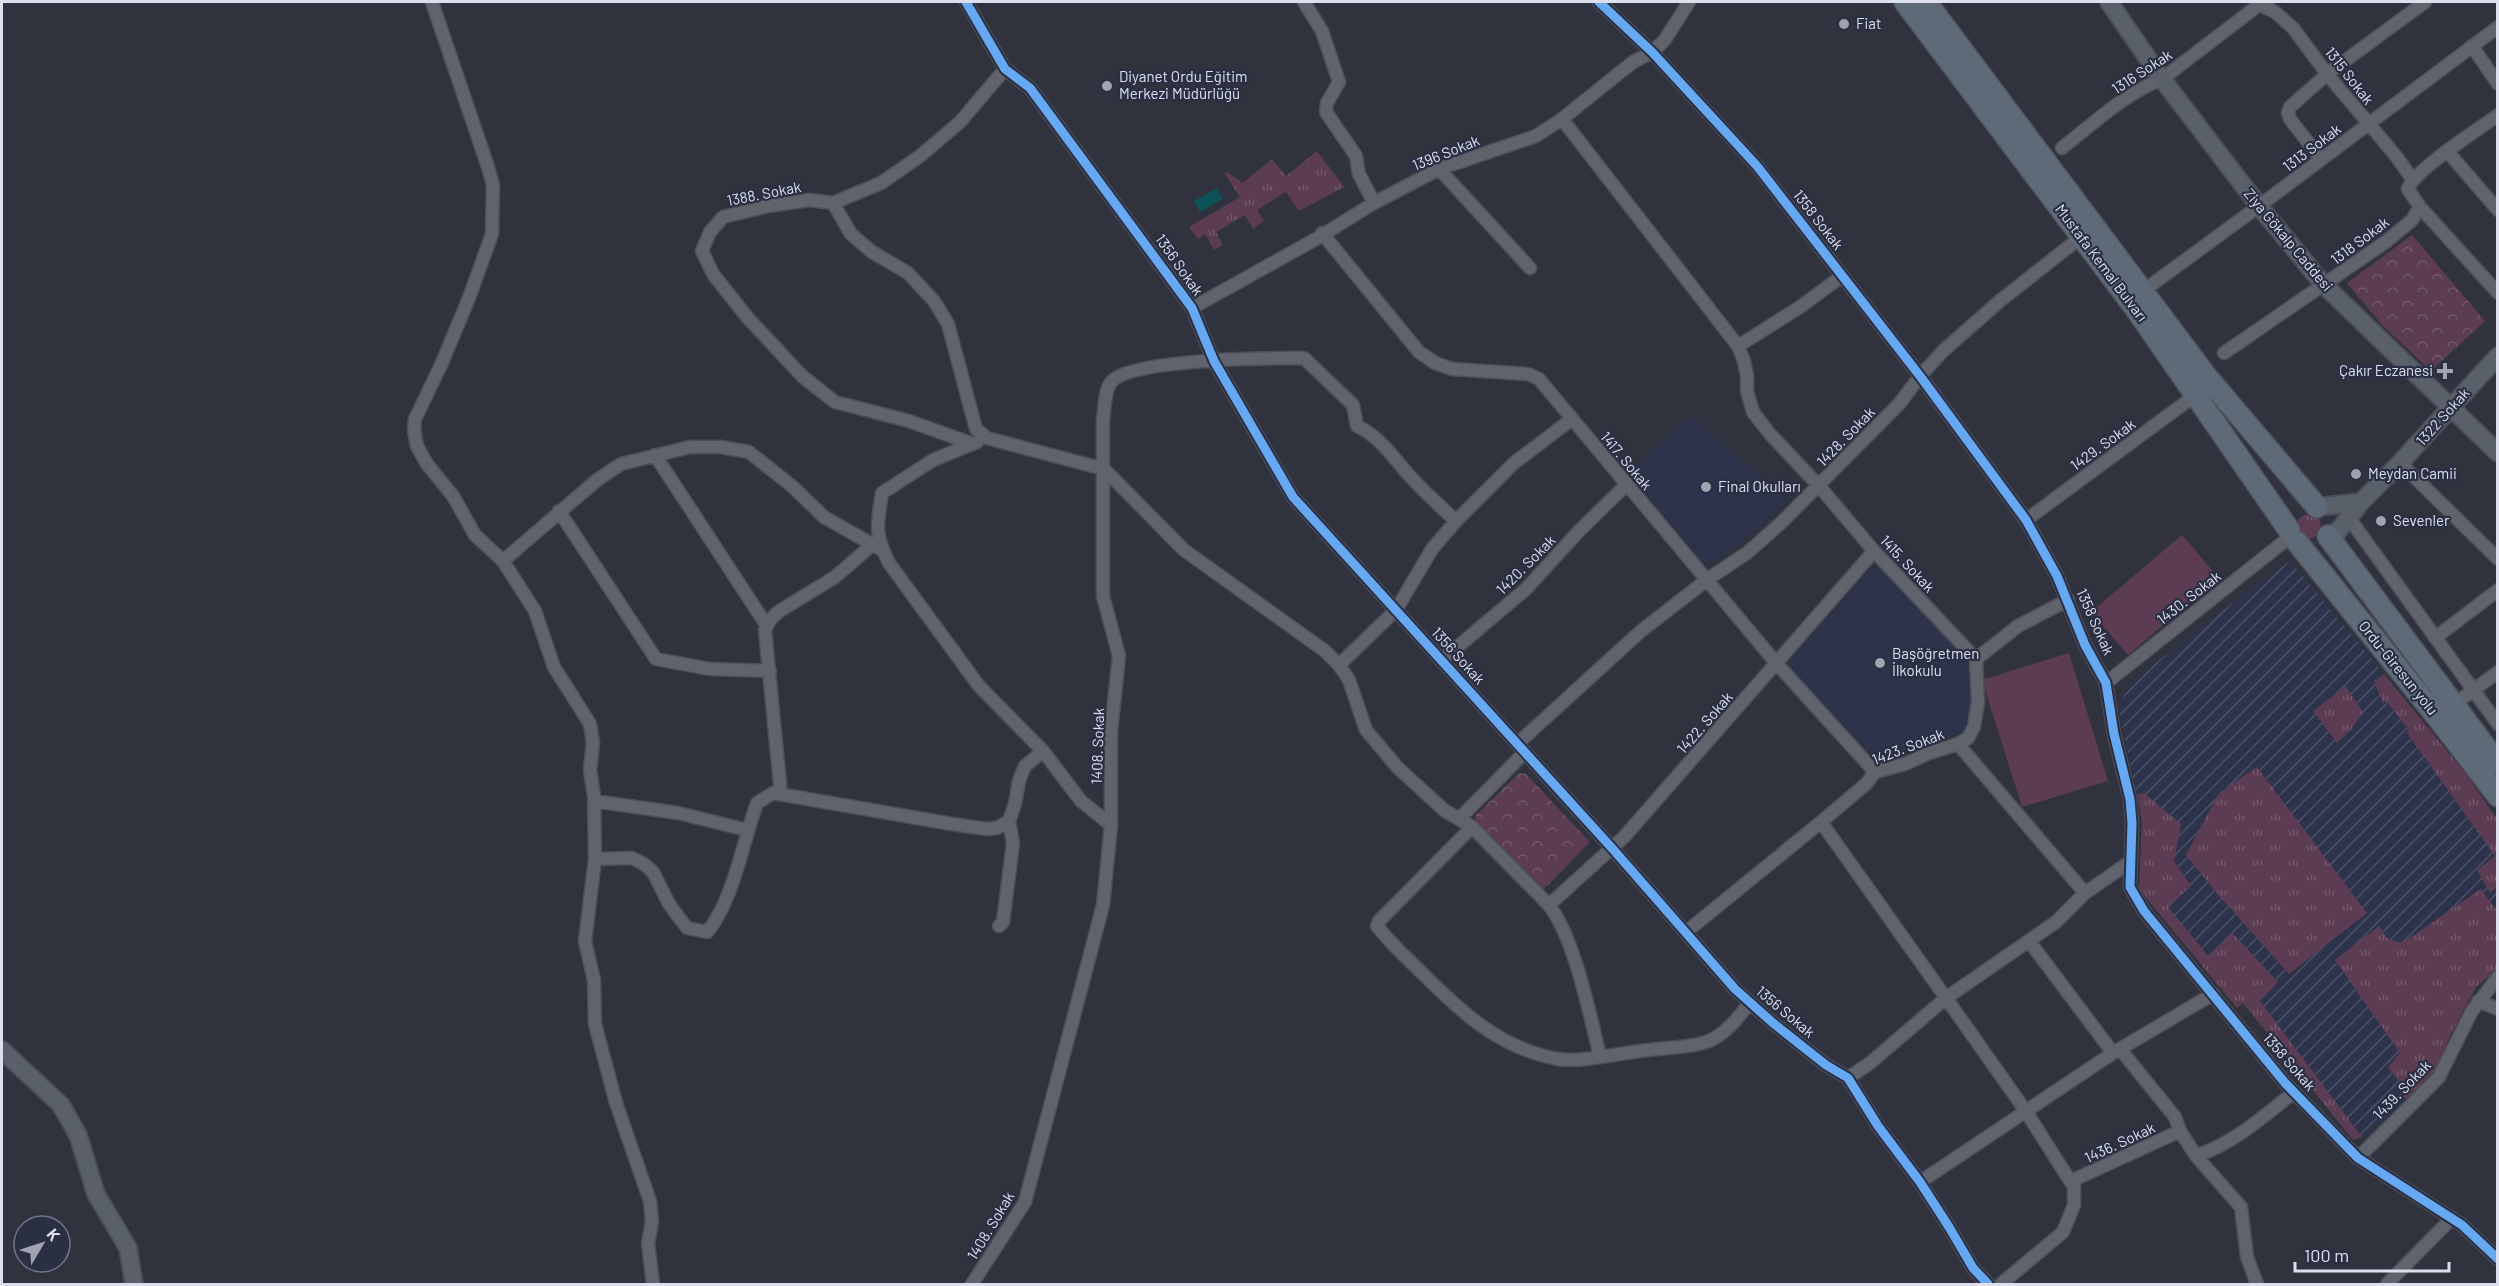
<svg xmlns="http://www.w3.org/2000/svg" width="2499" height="1286" viewBox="0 0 2499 1286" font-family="Barlow,sans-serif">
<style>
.built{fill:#2e334c}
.industrial{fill:url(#industrial-furrows)}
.grass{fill:url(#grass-tufts)}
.park{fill:url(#park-crowns)}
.pitch{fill:#5c3c52}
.water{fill:#0d5259}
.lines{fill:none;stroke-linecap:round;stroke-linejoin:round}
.street-casing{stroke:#4c4f59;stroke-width:15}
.secondary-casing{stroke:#4c4f59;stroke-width:20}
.highway-casing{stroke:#4c4f59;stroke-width:24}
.street{stroke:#60636b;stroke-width:12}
.secondary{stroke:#5a606a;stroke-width:16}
.highway{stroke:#5e6a77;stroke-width:21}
.cycleway-casing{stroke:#2a2f44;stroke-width:13}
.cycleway{stroke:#66a8f1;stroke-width:9}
.poi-dot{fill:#a0a3b0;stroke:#2a2f44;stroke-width:2}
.labels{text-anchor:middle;stroke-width:4.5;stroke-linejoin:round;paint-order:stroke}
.poi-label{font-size:15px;fill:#dce0ee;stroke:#2a2f44;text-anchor:start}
.street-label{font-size:15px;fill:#dce0ee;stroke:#2a2f44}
</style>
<defs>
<pattern id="industrial-furrows" width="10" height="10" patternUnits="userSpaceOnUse" patternTransform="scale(1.5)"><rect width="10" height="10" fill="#2e334c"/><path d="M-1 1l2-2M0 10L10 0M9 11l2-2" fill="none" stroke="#4c5066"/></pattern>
<pattern id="grass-tufts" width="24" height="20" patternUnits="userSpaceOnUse" patternTransform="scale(1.5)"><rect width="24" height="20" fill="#5c3c52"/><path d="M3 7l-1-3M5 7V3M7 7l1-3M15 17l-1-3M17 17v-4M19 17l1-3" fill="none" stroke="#73586b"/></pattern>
<pattern id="park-crowns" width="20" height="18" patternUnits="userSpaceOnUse" patternTransform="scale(1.5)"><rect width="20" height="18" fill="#5c3c52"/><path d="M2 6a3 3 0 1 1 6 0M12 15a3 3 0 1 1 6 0" fill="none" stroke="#73586b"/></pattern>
</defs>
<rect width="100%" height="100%" fill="#30323e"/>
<path class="built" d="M1690,416L1788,501L1715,562H1704L1629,473Z
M1880,565L1931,623L1972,662L1974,703L1966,732L1942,739L1881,764L1786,665L1870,570Z"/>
<path class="industrial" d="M2290,561L2406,700L2497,819V969L2476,987L2451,1034L2436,1069L2409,1100L2362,1137L2353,1140L2243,1003L2237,1008L2139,889L2142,821L2120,714L2121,701L2131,682L2261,581Z"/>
<path class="grass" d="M1317,151L1344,187L1299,211L1286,192L1257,210L1264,221L1253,229L1245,215L1216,232L1223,245L1214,250L1205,234L1198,239L1189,227L1240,197L1225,174L1227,172L1243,183L1272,159L1286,176Z
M2297 526a12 12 0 1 1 24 0a12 12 0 1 1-24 0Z
M2384,674L2465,773L2497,819V887L2490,893L2477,870L2495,856L2407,733L2409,730L2386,701L2383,703L2374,681Z
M2346,686L2363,713L2350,731L2337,743L2313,711Z
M2257,767L2367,913L2289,974L2216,892L2186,855L2219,793Z
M2144,793L2181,824L2174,861L2191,886L2168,907L2208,956L2232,933L2278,982L2260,1001L2362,1137L2353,1140L2243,1003L2237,1008L2139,889L2142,821L2137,794Z
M2481,889L2497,911V969L2476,987L2451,1034L2436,1069L2407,1101L2397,1087L2400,1083L2388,1067L2400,1053L2335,960L2379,926L2388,939L2402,943Z"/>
<path class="park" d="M2412,235L2485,321L2431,371L2382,325L2347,283Z
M1519,773L1526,774L1590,842L1541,892L1476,824L1475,816Z"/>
<path class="pitch" d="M2182,535L2219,578L2128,655L2091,612Z
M2069,653L2108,781L2022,807L1982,680Z"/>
<path class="water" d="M1217,188L1223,199L1200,212L1194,201Z"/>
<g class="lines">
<defs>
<path id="street" d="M432,2L488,167L493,185L492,234L469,298L441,365L415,419L414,430L417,446L427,464L453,496L475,535L503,561L535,611L554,667L590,724L593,743L590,770L594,796L595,859L585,941L594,980L595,1024L616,1103L650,1201L652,1222L648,1243L653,1284
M966,2L1005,69L1030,88L1192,308L1214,361L1293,497L1611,847L1735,989L1773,1023L1826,1065L1848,1078L1878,1126L1920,1182L1949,1227L1973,1268L1988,1284
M1304,2L1322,31L1339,82L1327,103L1326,112L1356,156L1359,174L1374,203
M1599,2L1652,52L1757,166L1920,376L2026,520L2057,576L2085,645L2106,683L2114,734L2130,799L2132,823L2130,887L2144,911L2285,1083L2358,1158L2462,1225L2498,1259
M2256,3L2275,12L2293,28L2327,74L2396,156L2413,180
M2472,46L2498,84
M2498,115C2479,129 2414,170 2408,189L2420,207L2498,293
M1562,119L1738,346L1744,361L1747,376V391L1753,412L1770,434L1819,486L1874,551L1976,659
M2062,148C2094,123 2124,94 2162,79L2260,4L2268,2
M2447,151L2498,210
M2321,159L2290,119L2288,113L2290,107L2327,74L2425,2
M1439,169L1530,268
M833,203L851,234L872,252L908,273L934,301L948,324L976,429L987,438L1104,469L1184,550L1325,651L1339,665L1349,680L1366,730L1398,768L1444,810L1472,827L1549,905C1575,940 1589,1012 1600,1056
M1322,233L1419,352L1435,363L1452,369L1528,374L1539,379L1777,664L1875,772
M2143,291L2259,206L2498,27
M1192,308L1316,239L1374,203L1439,169L1536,136L1562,119L1633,62L1652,52L1664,41L1689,2
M1738,346L1800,307L1842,276
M2224,353L2387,241L2412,220L2420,207
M977,442L933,460L882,493C877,526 874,532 889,563L979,686L1043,751L1081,801L1111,825
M973,444L909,421L835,402L802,376L747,317L713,274L702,251L710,232L723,217L768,206L809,200L833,203L881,183L920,156L960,122L1005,69
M655,455L767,626
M2400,463L2498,559
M559,511L656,659L710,669L770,671
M2349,518L2498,724
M2026,520L2197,394
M503,561L597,480L621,464L690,447H721L749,452L793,487L824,517L884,551
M2435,638L2498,590
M1442,660L1527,588L1579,531L1626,485
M1339,665L1396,610L1432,549L1456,521L1514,463L1572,419
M2106,683L2291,536
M2453,705L2498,672
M1517,744L1641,631L1708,579L1747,553L1782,522L1900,403L1920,376L1944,350L2001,300L2081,237
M1958,744L2085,893
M781,794L765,630L770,620L778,612L835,577L872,545
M594,801L678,813L747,830
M1459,819L1525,752
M1821,822L1946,998L2056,922L2085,893L2130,862
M1472,827L1379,921L1377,926C1390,943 1406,957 1421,972C1460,1011 1500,1049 1558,1059C1582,1063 1623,1052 1649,1050C1702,1044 1716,1050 1750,1002
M595,859L632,858L644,864L653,872L669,904L687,928L707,932C733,902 743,841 757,803L773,793L952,824L987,829L997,828L1009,821L1015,804L1019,781L1025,766L1043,751
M1549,905L1624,837L1874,551
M999,926L1003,922L1013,843L1009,821
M1686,932L1821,822L1866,784L1875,772L1905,764L1929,753L1958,744L1968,738L1974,727L1978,702L1976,659L2018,626L2068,600
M2029,941L2113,1053
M2478,1001L2498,1009
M2120,1049L2175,1117L2180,1131L2196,1156L2241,1207L2247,1257L2257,1284
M1848,1078L1870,1063L1946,998L2025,1110L2074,1187V1205L2063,1232L2001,1284
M2196,1156C2234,1143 2263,1117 2294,1092
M2358,1158L2439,1077L2472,1011L2498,977
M2071,1181L2180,1131
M1920,1182L2113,1053L2213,994
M972,1284L1025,1202L1103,905L1111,825V731L1119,656L1103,596V420C1105,408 1104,388 1113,380C1138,359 1268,358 1304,358L1353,405L1357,426C1379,436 1393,457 1408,474C1423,491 1440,506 1456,521
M2387,1284L2452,1218"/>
<path id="secondary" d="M2109,2L2162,79L2259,206L2324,285L2498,453
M2361,502L2400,463L2498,356
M2317,507L2361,502L2339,530L2328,536
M2,1050L61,1105L78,1135L96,1194L128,1248L134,1284"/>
<path id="highway" d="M1905,2L2136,309L2289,530
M1926,2L2206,376L2317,507
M2328,536L2498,764
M2297,542L2438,718L2498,796"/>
</defs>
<use href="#street" class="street-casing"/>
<use href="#secondary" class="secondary-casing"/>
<use href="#highway" class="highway-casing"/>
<use href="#street" class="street"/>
<use href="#secondary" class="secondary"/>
<use href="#highway" class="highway"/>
<defs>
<path id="cycleway" d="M966,2L1005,69L1030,88L1192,308L1214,361L1293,497L1611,847L1735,989L1773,1023L1826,1065L1848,1078L1878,1126L1920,1182L1949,1227L1973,1268L1988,1284
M1599,2L1652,52L1757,166L1920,376L2026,520L2057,576L2085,645L2106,683L2114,734L2130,799L2132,823L2130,887L2144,911L2285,1083L2358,1158L2462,1225L2498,1259"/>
</defs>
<use href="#cycleway" class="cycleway-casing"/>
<use href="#cycleway" class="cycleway"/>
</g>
<g class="poi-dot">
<circle cx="1844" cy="24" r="6"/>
<circle cx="1107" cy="86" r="6"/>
<path d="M2442 362h6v6h6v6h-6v6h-6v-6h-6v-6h6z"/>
<circle cx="2356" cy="474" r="6"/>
<circle cx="1706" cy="487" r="6"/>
<circle cx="2381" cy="521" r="6"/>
<circle cx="1880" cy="663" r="6"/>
</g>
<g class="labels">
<g class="poi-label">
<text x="1856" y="29">Fiat</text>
<text x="1119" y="82">Diyanet Ordu Eğitim<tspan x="1119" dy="17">Merkezi Müdürlüğü</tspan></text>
<text x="2433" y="376" text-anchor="end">Çakır Eczanesi</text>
<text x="2368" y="479">Meydan Camii</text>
<text x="1718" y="492">Final Okulları</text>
<text x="2393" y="526">Sevenler</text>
<text x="1892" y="659">Başöğretmen<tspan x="1892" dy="17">İlkokulu</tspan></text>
</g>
<g class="street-label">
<text transform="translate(2142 72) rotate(-33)" y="5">1316 Sokak</text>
<text transform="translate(2349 76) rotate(52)" y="5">1315 Sokak</text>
<text transform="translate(2312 148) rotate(-37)" y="5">1313 Sokak</text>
<text transform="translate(1446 153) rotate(-22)" y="5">1396 Sokak</text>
<text transform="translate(764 194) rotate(-11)" y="5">1388. Sokak</text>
<text transform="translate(1818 220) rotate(52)" y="5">1358 Sokak</text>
<text transform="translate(2288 240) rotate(50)" y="5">Ziya Gökalp Caddesi</text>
<text transform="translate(2360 241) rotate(-37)" y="5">1318 Sokak</text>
<text transform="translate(2101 263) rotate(53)" y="5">Mustafa Kemal Bulvarı</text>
<text transform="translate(1179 265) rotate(55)" y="5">1356 Sokak</text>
<text transform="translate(2443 417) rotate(-48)" y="5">1322 Sokak</text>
<text transform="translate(1846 437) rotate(-46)" y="5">1428. Sokak</text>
<text transform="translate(2103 445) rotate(-36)" y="5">1429. Sokak</text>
<text transform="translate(1626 461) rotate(50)" y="5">1417. Sokak</text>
<text transform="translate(1907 564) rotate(47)" y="5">1415. Sokak</text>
<text transform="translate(1526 565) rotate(-45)" y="5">1420. Sokak</text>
<text transform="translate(2189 598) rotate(-38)" y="5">1430. Sokak</text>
<text transform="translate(2095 622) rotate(66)" y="5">1358 Sokak</text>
<text transform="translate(1458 656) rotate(48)" y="5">1356 Sokak</text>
<text transform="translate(2398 668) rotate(51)" y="5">Ordu-Giresun yolu</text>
<text transform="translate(1705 723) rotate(-49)" y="5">1422. Sokak</text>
<text transform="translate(1098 746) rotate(-88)" y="5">1408. Sokak</text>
<text transform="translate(1908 747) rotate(-21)" y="5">1423. Sokak</text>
<text transform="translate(1785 1012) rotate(40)" y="5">1356 Sokak</text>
<text transform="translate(2289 1062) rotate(49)" y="5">1358 Sokak</text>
<text transform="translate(2402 1090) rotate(-46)" y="5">1439. Sokak</text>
<text transform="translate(2120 1143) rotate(-25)" y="5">1436. Sokak</text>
<text transform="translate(991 1226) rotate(-59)" y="5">1408. Sokak</text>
</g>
</g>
<rect width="2499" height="1286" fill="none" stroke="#dce0ee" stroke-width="6"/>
<g transform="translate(42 1244) rotate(51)"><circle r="28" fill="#2a2f44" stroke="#717688" stroke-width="1.5"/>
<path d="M0-4.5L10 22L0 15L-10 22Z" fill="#a0a3b0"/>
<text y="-9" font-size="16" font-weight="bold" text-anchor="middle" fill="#dce0ee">K</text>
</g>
<path d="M2295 1262v9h154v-9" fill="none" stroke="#dce0ee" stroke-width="3"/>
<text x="2304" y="1262" font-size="18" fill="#dce0ee" stroke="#2a2f44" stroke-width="4.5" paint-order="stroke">100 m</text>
</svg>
